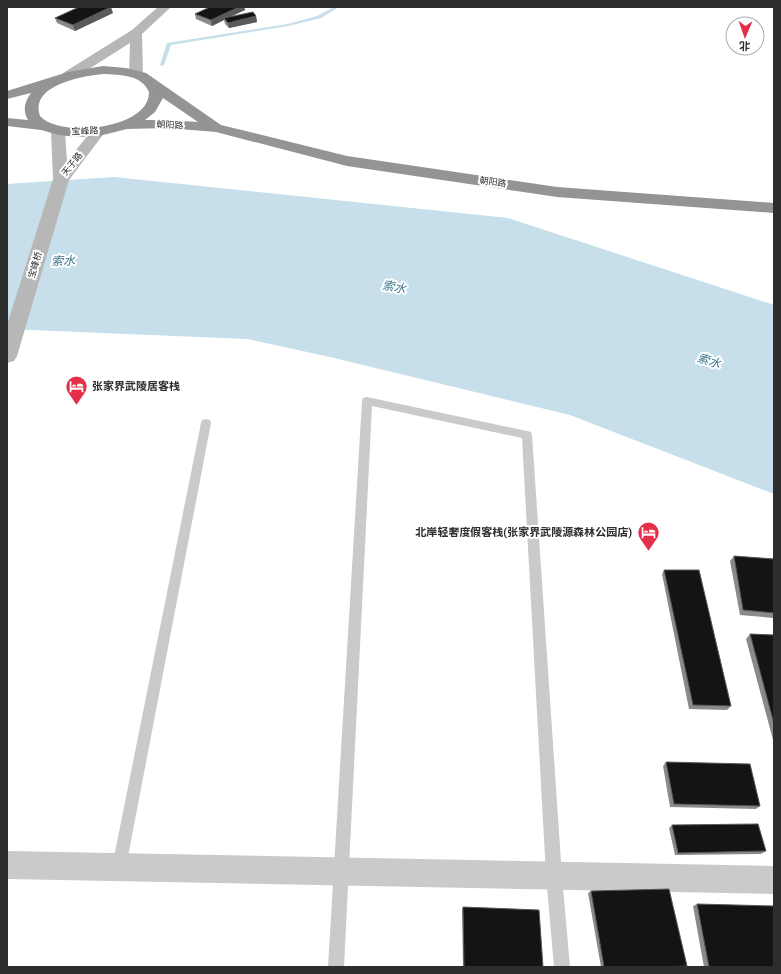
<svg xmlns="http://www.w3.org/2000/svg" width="781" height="974" viewBox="0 0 781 974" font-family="Roboto,'Noto Sans SC',sans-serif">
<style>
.water{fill:#c6dfeb}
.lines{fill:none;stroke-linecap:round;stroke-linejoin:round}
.stream{fill:#c6dfeb;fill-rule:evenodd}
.lane{fill:#cacaca;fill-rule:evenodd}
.street{fill:#cacaca;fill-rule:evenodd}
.secondary{fill:#b7b7b7;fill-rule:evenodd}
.highway{fill:#949494;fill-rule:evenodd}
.wall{fill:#8a8a8a}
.shaded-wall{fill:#5a5a5a}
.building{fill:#141414;stroke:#5a5a5a}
.labels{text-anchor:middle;stroke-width:4;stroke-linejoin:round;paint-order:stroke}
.far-street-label{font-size:9px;fill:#2d2d2d;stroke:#fff}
.poi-label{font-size:11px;font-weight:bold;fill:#2d2d2d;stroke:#fff;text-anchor:start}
.water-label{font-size:12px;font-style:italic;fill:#3b748f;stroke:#fff}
</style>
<rect width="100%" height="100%" fill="#fff"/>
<path class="water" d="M114,177L508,218L774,305V494L570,415L330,357L247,339L7,329V184Z"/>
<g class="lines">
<path class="stream" d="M334,7H339L321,18L288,26L171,45L164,65L162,66L160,65L167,43L288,24L317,16Z"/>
<path class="lane" d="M367,397L527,431L531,432L532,435L562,876L570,967H554L546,876L522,438L372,406L344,967H328L362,401L363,398Z
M206,419L210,420L211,423L126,867L124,872L119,874L114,872L112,867L201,423L202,420Z"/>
<path class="street" d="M7,851L774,866V894L7,879Z"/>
<path class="secondary" d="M158,7H171L142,34L143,74L141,77H131L129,74L130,43L73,79H63L61,76L63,73L132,30Z
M58,127L63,128L65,131L67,161L93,129L98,128L103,129L105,132L69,180L17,356L14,361L7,363V325L53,179L51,131L53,128Z"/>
<path class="highway" d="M103,66L126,68L146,73L221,125L347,156L557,187L774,203V213L557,197L347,166L216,132L167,128L127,129L99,136L77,137L59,135L41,130L7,126V118L28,120C22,110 25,101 31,93L7,99V91L68,72ZM103,74C120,75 141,74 149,92C150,129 61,139 40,116C29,85 83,76 103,74ZM163,98L198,122L167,120H145L155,112Z"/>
</g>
<path class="wall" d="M210,7H244L245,10L230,17L256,16L257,22L229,28L225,24L224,20L212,26L196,19L195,14Z
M113,13L75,31L57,23L55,18Z
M734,556L774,559V618L740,615L730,561Z
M664,570L731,706L727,710L689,709L662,574Z
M750,634L774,635V740H773L746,639Z
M666,762L760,806L756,809L670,807L663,766Z
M672,825L766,851L761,854L675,855L669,828Z
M591,891L687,966L683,967H601L588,893Z
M697,904L774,967H704L693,906Z
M463,907L543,967H463L462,909Z"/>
<path class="shaded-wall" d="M111,7L113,13L75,31L73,25Z
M239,7H244L245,10L225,19L224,18V20L212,26L211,20Z
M256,16L257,22L229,28L228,23Z"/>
<path class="building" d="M79,7H111L73,25L55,18Z
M210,7H239L211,20L195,14Z
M253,12L256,16L228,23L224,18Z
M734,556L774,559V613L743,610Z
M664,570H699L731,706L693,705Z
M750,634L774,635V724Z
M666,762L750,764L760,806L674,804Z
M758,824L766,851L678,853L672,825Z
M669,889L687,966L661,967H604L591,891Z
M697,904L774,906V967H709Z
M463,907L539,910L543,967H464Z"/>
<defs>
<symbol id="hotel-pin" viewBox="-11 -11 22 30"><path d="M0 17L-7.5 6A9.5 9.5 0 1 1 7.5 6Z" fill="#e52e48" stroke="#fff"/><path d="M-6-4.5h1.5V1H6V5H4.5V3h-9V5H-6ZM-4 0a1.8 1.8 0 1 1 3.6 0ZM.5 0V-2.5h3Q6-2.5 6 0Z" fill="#fff"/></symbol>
</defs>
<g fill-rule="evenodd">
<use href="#hotel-pin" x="64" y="374" width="25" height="34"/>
<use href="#hotel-pin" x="636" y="520" width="25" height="34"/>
</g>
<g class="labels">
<g class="far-street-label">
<text transform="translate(170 125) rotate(3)" y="3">朝阳路</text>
<text transform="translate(85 131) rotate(-2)" y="3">宝峰路</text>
<text transform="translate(72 164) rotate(-52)" y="3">天子路</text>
<text transform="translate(493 182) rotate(8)" y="3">朝阳路</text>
<text transform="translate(35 265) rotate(-73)" y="3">宝峰桥</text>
</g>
<g class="poi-label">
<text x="92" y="390">张家界武陵居客栈</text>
<text x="632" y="536" text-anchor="end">北岸轻奢度假客栈(张家界武陵源森林公园店)</text>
</g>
<g class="water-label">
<text transform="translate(63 261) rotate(-2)" y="4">索水</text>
<text transform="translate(394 287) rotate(11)" y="4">索水</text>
<text transform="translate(709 361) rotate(17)" y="4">索水</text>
</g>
</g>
<rect width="781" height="974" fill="none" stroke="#2d2d2d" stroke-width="16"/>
<g transform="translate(745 36) rotate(182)"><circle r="19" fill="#ffffff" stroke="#ababab"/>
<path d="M0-3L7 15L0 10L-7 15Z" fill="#e52e48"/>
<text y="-6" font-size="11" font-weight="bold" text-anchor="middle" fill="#2d2d2d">北</text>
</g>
</svg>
